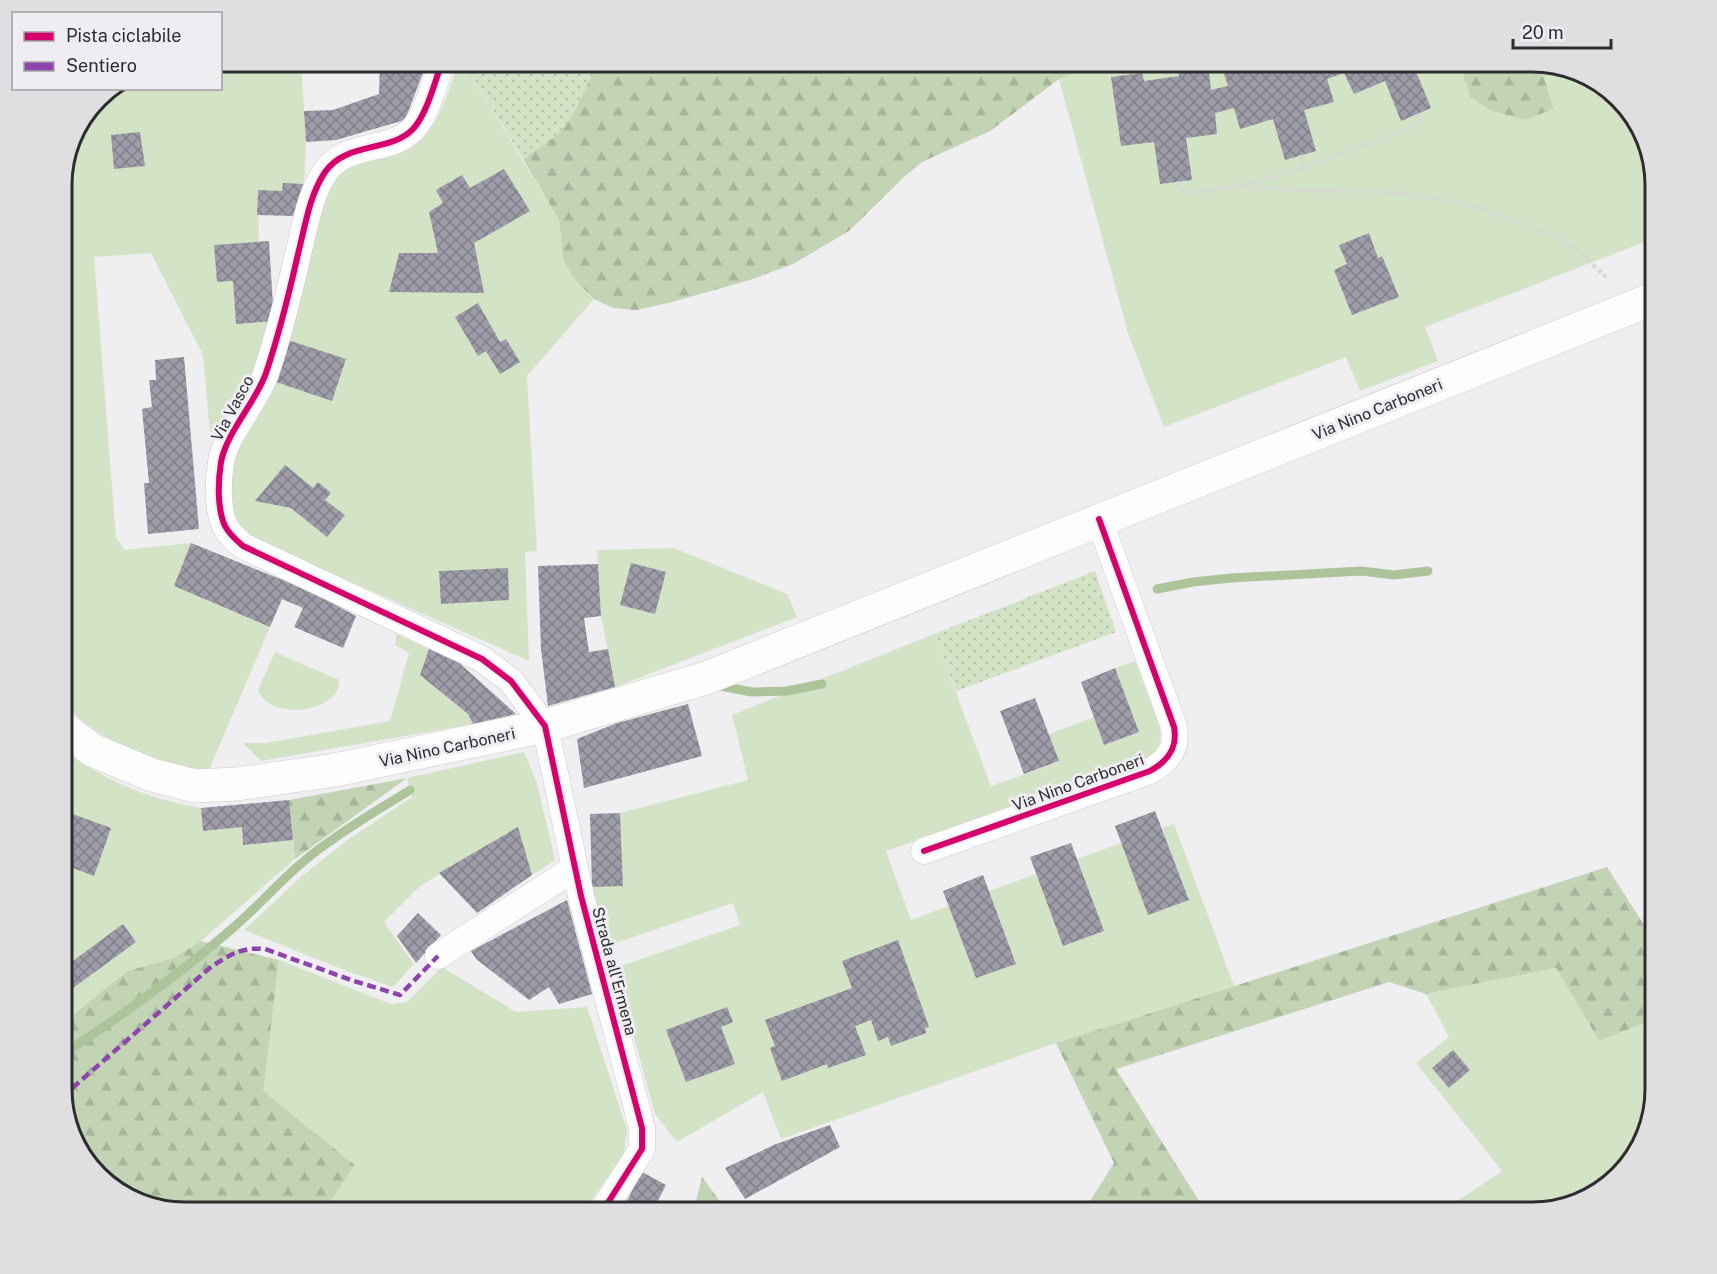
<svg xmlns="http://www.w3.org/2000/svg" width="1717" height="1274" viewBox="0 0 1717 1274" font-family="'Public Sans',sans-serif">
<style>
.grass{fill:url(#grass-dots)}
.forest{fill:url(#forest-firs)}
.garden{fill:#d2e3c6}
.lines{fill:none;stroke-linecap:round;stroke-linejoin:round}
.stream{stroke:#adc49b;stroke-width:9}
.building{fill:url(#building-cross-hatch)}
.street-casing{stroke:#ccccce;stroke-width:27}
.secondary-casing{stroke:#ccccce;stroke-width:34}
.path{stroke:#d8d8d8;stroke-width:4;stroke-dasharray:4.5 3;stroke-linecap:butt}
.street{stroke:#fdfdfd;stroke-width:26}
.secondary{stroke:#fdfdfd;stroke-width:33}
.quiet{stroke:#8e44ad;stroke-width:4.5;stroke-dasharray:9 4.5;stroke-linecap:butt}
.cycleway-casing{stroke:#eeeef2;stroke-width:10}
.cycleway{stroke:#d6006c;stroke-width:6}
.labels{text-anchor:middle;stroke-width:6;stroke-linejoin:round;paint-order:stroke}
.street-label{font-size:16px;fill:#2d2d2f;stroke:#eeeef2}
.rim{fill:none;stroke:#2d2d2f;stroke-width:3}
</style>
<defs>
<pattern id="grass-dots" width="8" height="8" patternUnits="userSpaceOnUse" patternTransform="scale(1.5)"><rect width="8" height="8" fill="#d2e3c6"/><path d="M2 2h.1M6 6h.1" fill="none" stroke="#b5c3aa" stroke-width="1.8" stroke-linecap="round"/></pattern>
<pattern id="forest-firs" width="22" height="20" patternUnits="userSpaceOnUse" patternTransform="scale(1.5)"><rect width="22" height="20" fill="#c2d4b4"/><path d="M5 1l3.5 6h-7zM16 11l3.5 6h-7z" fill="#a7b69b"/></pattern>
<pattern id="building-cross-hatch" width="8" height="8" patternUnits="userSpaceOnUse" patternTransform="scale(1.5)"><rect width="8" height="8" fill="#9d9ca8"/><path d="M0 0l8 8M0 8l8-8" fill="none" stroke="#808089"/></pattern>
</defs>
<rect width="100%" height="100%" fill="#efeff1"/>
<path class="grass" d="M463,62H600C585,83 579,112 561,131C550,142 535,150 523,159Z
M1095,571L1116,632L956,691L934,634Z"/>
<path class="forest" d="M600,62H1105L1059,79L990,131L922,162L904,177L849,231L793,264L750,280L672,302L637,310L613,308L594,299L574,279L563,260L559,220L523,159C535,150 550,142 561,131C579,112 585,83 600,62Z
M1463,62H1532L1540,64L1554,109L1525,120L1491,111L1470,97L1463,75Z
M407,778L295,859L289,800Z
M1607,867L1655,942V1019L1599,1041L1556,968L1426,994L1389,982L1116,1069L1206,1212H1083L1114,1163L1056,1043Z
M201,941L279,960L264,1091L355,1165L324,1212H185L110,1187L74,1144L62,1097V1019L75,1013L127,971L173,958Z
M702,1177L728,1212H689L696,1201Z"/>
<path class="garden" d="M221,62H301L306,142L304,184L282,191L258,190L259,242L214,245L217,282L233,281L236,323L274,321L254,377L224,430L210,432L203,355L151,253L94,257L116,537L124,550L191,543L174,586L270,627L209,770C158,766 95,741 62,701V177L74,130L103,92L110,89L220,88Z
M458,62H463L559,220L563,260L574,279L594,299L527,376L537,551L525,552L529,661L256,540C247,536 240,531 235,522C229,509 229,469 234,456C244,431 261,406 273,381L332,401L346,360L288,340C295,316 302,293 308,269C314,241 316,201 336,178C353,159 376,162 399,154C435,142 448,94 458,62Z
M1105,62H1463V75L1470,97L1491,111L1525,120L1554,109L1540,64L1607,87L1643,130L1655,185V238L1425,327L1438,361L1360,391L1346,357L1164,427L1128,333L1059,79Z
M674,548L787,594L797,617L615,687L601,616L597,550Z
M396,634L429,649L420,675L468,714L473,724L261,761L243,743H266L390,721L409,653L395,645Z
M934,634L991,786L1059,762L1049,734L1094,717L1104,745L1139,732L1115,668L1135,661L1160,727C1162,742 1159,751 1146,760L886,851L911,920L949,906L976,978L1016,963L989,891L1036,874L1064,946L1103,931L1077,859L1121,843L1189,899L1162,828L1174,824L1234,986L1056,1043L781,1139L763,1092L677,1142L655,1114L615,968L740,925L733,903L607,946L592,887L623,885L620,813L748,780L732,715Z
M275,652L339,680C343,710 271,724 258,690Z
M62,749C102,780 151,800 201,808L203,831L242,827L243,844L293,840L295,859L201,941L173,958L127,971L75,1013L62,1019Z
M524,752L537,783L555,860L532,875L518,827L419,887L384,922L414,964L393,987L347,971L244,930L303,875L349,839L412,797L407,778Z
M279,960L391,1004L407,1002L442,967L516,1012L587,1007L627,1130L624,1153L584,1212H324L355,1165L263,1091Z
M1556,968L1599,1041L1655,1019V1089L1630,1164L1587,1200L1532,1212H1441L1502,1171L1416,1063L1449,1037L1426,994Z"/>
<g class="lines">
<path class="stream" d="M1157,589L1193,582L1231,578L1362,571L1394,575L1428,571
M720,686L752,692L787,691L822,684
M62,1055C121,1016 180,974 234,927C266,899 293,866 329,842C355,823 383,807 410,790"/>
</g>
<path class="building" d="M380,62H427L405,120L336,140L306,142L304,111L333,110L379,94Z
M1220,62H1433L1415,69L1431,108L1401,121L1385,81L1354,94L1344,73L1327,79L1334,102L1304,110L1316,151L1285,160L1273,119L1240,129L1234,108L1215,113L1217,134L1186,138L1192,180L1160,184L1154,142L1121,146L1111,77L1142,73L1144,81L1179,76L1178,69L1208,65L1211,90L1228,86Z
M140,132L145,166L114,169L111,135Z
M504,169L530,211L474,243L484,293L389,292L399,253H438L429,212L443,203L436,190L462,175L470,188Z
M283,183L304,184L303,196L293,216L257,215L258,190L282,191Z
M1369,233L1378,258L1382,256L1399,297L1352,315L1334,270L1347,264L1339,245Z
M269,241L274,321L236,324L233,281L217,282L214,245Z
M478,303L500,342L506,339L520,362L500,374L486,351L478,356L455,317Z
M288,340L346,359L332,401L273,381Z
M184,357L199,529L148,534L144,483H149L142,409L152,407L149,380H156L155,360Z
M285,465L313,488L318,482L331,493L325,500L345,515L327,537L291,508L255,501Z
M191,543L310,591L356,616L343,648L294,627L303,608L282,599L270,627L174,586Z
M631,563L666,572L655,614L620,605Z
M598,564L601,616L584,618L589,652L608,649L615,687L548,706L541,649L538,566Z
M508,568L509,600L441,604L439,571Z
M429,649L457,661L516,714L473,724L468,714L420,675Z
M1115,668L1139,732L1104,745L1081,682Z
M1035,698L1059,761L1024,774L1000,711Z
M688,704L702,756L584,788L577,739L617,723Z
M289,800L293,840L243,845L242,827L203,831L201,808Z
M62,810L111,828L94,876L62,864Z
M1155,811L1189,900L1148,915L1115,826Z
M620,813L623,886L592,887L590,814Z
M518,827L532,875L477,913L439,873Z
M1071,843L1104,931L1063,946L1030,857Z
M983,875L1016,964L976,978L943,891Z
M567,900L592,994L559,1004L549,987L529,1000L476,959L471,951Z
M418,913L441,935L416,963L397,936Z
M123,924L136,942L62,996V969Z
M898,940L929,1027L925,1028L926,1033L891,1046L888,1037L878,1041L871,1020L855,1026L866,1055L828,1068L827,1064L782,1081L770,1048L775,1046L765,1020L852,988L842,961Z
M727,1007L733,1022L721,1027L735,1064L686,1082L666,1030Z
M1453,1050L1470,1070L1449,1088L1432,1068Z
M830,1125L840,1147L745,1199L725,1168L776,1144Z
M642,1172L666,1185L652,1212H621Z"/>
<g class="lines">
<defs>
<path id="street" d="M442,62C435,81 427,114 413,129C390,153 347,141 325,172C309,196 305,227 298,254C289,294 279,334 266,373C256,402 226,433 221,462C218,481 217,509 225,526C229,534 236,540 243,546L482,659L511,681L545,726L581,896L642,1128V1149L602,1212
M924,851L1150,771C1168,761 1178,748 1174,727L1099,519
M438,956L575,868"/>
<path id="secondary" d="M62,727L92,750L152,775L195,786L237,784L335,770L545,726L706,678L1655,298"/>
</defs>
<use href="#street" class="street-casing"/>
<use href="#secondary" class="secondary-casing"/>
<path class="path" d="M1300,155L1304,168
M1176,182L1184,193L1241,186L1304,168L1421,123L1418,114
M1241,186C1287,191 1332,190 1379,192C1430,194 1479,206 1526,225C1538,231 1552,235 1564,242C1580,251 1593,265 1606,277"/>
<use href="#street" class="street"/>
<use href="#secondary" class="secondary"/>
<path class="quiet" d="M62,1097L212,966C232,954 241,947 265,949L354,981L400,995L438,956"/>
<defs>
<path id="cycleway" d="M442,62C435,81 427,114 413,129C390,153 347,141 325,172C309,196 305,227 298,254C289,294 279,334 266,373C256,402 226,433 221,462C218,481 217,509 225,526C229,534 236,540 243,546L482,659L511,681L545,726L581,896L642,1128V1149L602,1212
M924,851L1150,771C1168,761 1178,748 1174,727L1099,519"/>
</defs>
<use href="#cycleway" class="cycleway-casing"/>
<use href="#cycleway" class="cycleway"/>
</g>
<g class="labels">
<g class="street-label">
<text transform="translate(232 408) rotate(-62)" y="6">Via Vasco</text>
<text transform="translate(1377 409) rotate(-22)" y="6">Via Nino Carboneri</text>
<text transform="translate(447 747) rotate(-12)" y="6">Via Nino Carboneri</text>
<text transform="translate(1078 782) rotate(-20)" y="6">Via Nino Carboneri</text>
<text transform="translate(615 971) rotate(75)" y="6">Strada all'Ermena</text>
</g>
</g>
<path d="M0 0H1717V1274H0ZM185 72H1532A113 113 0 0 1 1645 185V1089A113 113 0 0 1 1532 1202H185A113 113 0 0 1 72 1089V185A113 113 0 0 1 185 72Z" fill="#dfdfe2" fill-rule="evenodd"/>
<path class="rim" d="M185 72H1532A113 113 0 0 1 1645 185V1089A113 113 0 0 1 1532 1202H185A113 113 0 0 1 72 1089V185A113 113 0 0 1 185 72Z"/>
<rect x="12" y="12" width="210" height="78" fill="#eeeef2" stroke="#a1a1a4" stroke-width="1.5"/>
<rect x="24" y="32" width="30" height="9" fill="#d6006c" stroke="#a1a1a4" stroke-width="1.5"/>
<text x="66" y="42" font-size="18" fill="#2d2d2f">Pista ciclabile</text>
<rect x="24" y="62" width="30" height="9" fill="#8e44ad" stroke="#a1a1a4" stroke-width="1.5"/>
<text x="66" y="72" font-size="18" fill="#2d2d2f">Sentiero</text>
<path d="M1513 39v9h98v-9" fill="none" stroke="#2d2d2f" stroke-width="3"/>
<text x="1522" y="39" font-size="18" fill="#2d2d2f" stroke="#eeeef2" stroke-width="4.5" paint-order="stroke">20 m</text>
</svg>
